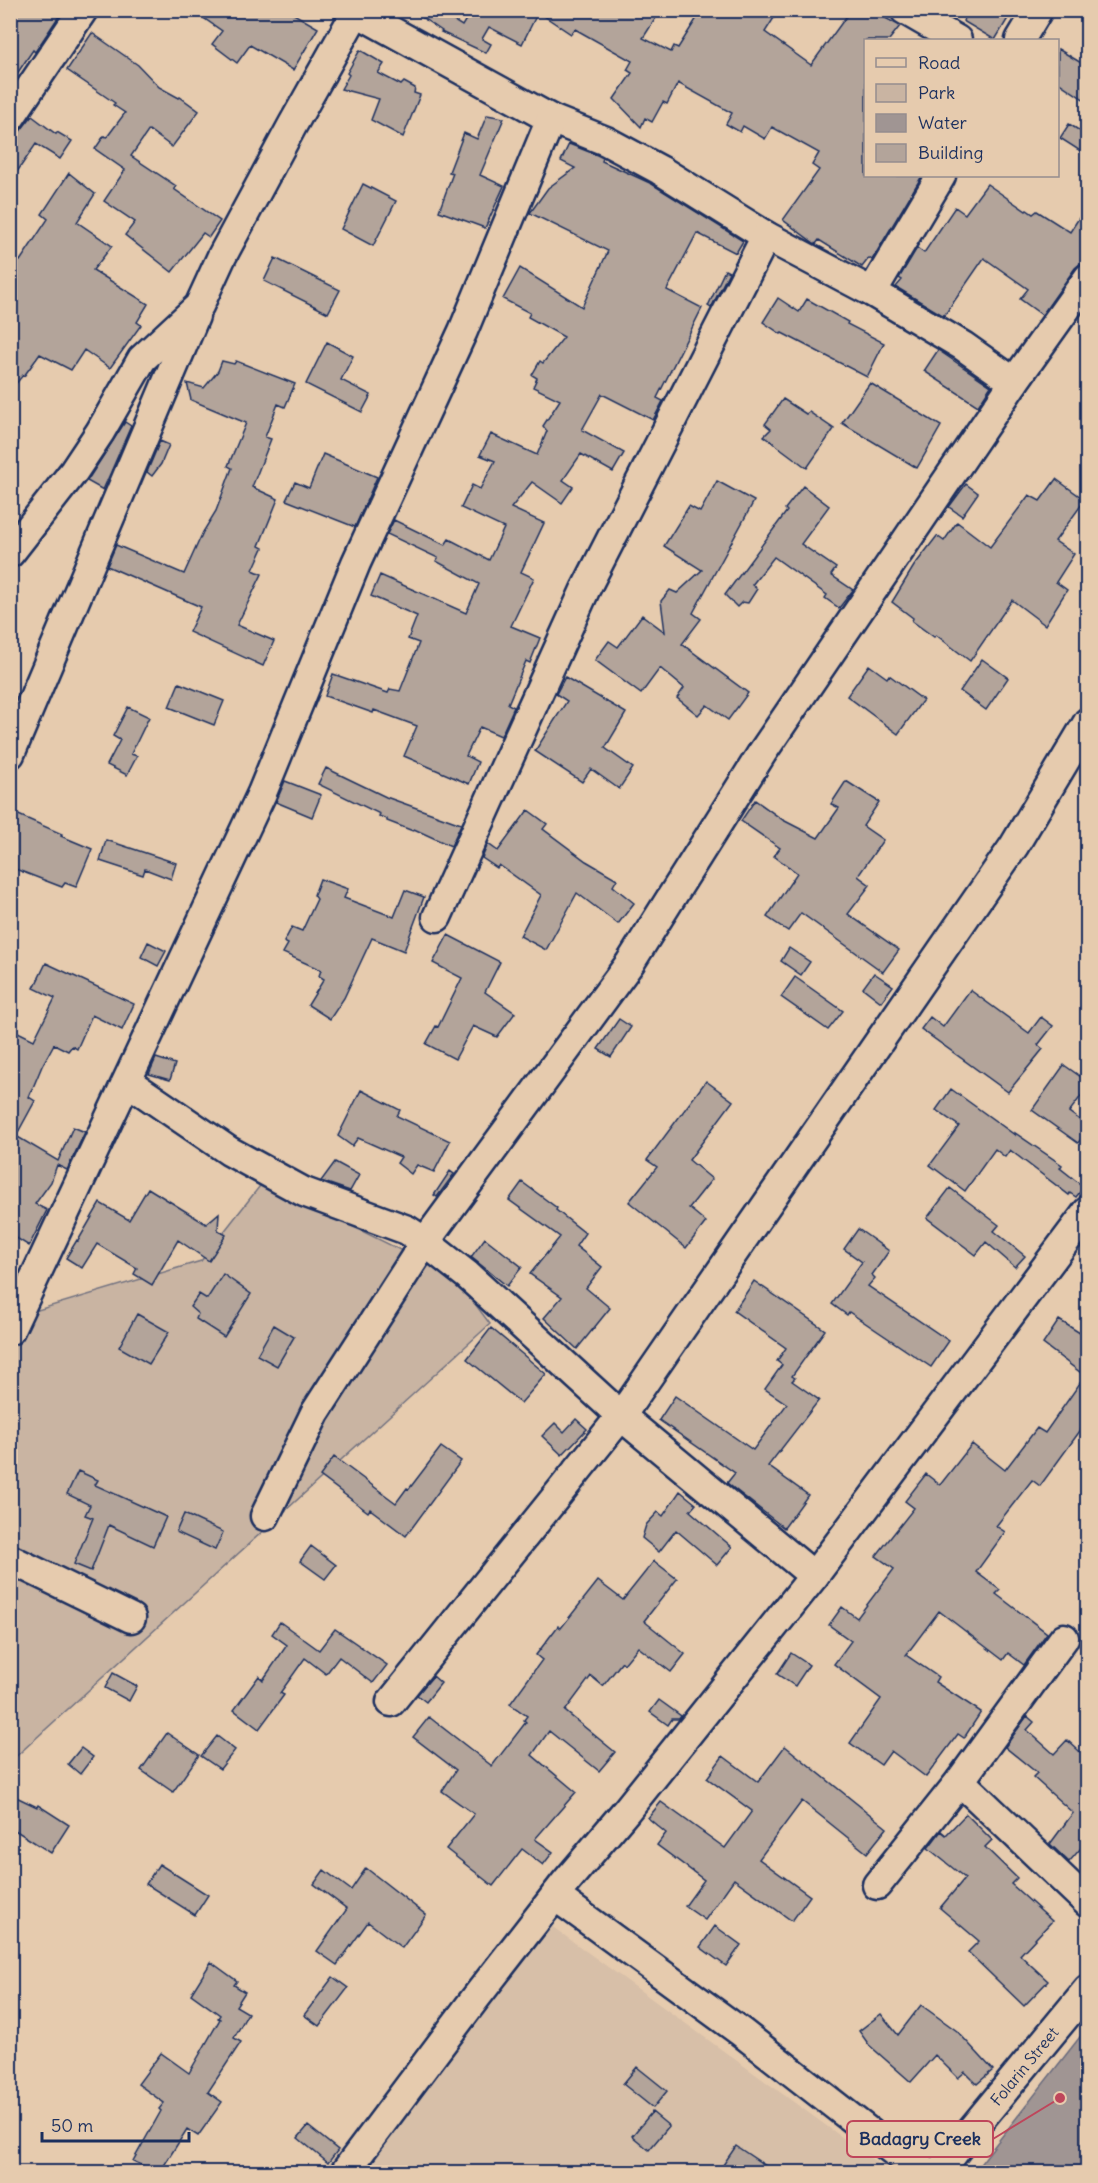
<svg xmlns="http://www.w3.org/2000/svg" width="1098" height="2183" viewBox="0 0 1098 2183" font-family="Delius,sans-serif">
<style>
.built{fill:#d7bfa8}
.green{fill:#c9b4a2;stroke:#727280;stroke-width:1.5}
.water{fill:#a09593;stroke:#6b6c7e;stroke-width:1.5}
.building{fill:#b3a49a;stroke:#1b2f5e;stroke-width:1.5}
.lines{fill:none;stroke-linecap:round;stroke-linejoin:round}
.minor-casing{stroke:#1b2f5e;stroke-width:33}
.minor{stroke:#e6cbae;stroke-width:28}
.labels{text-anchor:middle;stroke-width:4.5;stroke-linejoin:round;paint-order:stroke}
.street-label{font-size:16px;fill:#1b2f5e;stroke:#e6cbae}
.leader{fill:none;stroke:#bf465b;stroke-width:2}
.callout-dot{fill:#bf465b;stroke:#e6cbae;stroke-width:2}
.callout{fill:#e6cbae;stroke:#bf465b;stroke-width:2}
.callout-label{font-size:18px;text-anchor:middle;font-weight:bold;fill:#1b2f5e}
</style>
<rect width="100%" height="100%" fill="#e6cbae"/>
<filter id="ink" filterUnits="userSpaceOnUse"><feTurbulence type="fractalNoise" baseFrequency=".0167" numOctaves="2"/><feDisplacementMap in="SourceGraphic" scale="12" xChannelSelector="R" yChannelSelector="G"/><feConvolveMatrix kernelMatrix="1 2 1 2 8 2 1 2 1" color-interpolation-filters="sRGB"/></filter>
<g filter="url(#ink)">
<path class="built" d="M528,1909L890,2172H326Z"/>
<path class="green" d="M263,1182L455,1277L490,1324L11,1761V1318L201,1261Z"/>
<path class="water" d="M1087,2028V2172H979L978,2167Z"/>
<path class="building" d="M10,10H50L59,16L35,52L33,50L10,84Z
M192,10H287L318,28L293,70L250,45L237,63L212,44L222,31Z
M411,10H437L462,26L468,16L457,10H661L643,38L671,52L674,46L678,48L702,10H779L765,32L811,65L851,10H871L900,26L889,40H866V176H922L872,260L869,258L862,267L819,240L816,244L814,243L783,220L819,170L812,165L819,153L772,127L765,139L743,126L740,132L726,124L732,113L678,83L667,104L663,102L652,122L645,118L641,127L614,99L632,73L627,70L632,61L575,29L571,34L538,12L522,44L489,27L482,39L491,44L486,53L441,32L442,31Z
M969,10H1013L995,40L963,21Z
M92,33L138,65L159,87L179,98L180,97L199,111L172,147L149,130L131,156L176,186L174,189L220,221L209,237L203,233L172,272L125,235L135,222L104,201L125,170L95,149L104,136L107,137L125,113L113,105L115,103L67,70Z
M1058,49L1088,67V102L1058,82Z
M360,50L384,64L378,73L401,85L404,82L415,88L414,93L420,95L403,137L371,120L379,99L341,89L349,75L347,73Z
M487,115L504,118L480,175L504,186L485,228L439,211L453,173L449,172L464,133L477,139Z
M32,116L56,134L57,132L72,141L60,159L36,144L10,182V144Z
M1069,124L1088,136V156L1060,138Z
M569,144L597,155L603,158L602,161L652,184L743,241L736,253L697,233L667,290L702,308L657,398L663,401L653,420L602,394L582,430L624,453L613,472L581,454L563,480L573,487L562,503L532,482L511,508L544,523L521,572L534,578L511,626L540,638L530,663L526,661L508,704L514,707L501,736L480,727L466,756L478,762L469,784L404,756L417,726L374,710L373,713L325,696L333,674L388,693L390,689L400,691L419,643L408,639L417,616L371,596L380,575L466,613L479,584L436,561L438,558L387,534L394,520L445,545L449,539L489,560L504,528L461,508L472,485L480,489L495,461L480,455L491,434L537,455L547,431L543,426L560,400L533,387L537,378L532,375L540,361L543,363L564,337L528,317L530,313L503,299L520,268L582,307L608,251L530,213L548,188L575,168L561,161Z
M69,173L95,194L77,222L112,246L93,270L148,304L137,322L141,325L110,368L84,350L71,370L40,354L24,376L23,375L10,391V256L20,261L48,219L42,214Z
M363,184L396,201L373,246L341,229Z
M987,184L1026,211L1027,210L1033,214L1037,211L1070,232L1088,204V262L1081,263L1075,268L1042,315L1020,299L1028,289L984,258L944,316L896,287L902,280L899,278L917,248L924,253L955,207L965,214Z
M275,258L340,290L328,313L264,281Z
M725,270L729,272L711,308L708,306Z
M778,298L799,312L807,299L848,322L847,324L884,343L867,377L782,333L781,334L763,322Z
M327,342L353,356L341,380L371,395L362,412L306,384Z
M938,350L991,386L978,406L924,371Z
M222,361L234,364L236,361L295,384L285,407L278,404L265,437L271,439L252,487L278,499L259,546L263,548L253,570L262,574L237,625L274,641L263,666L189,632L201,607L107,566L116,545L184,574L203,532L216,511L232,468L228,466L246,423L191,400L187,383L204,388L218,371Z
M870,383L941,426L917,468L842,423Z
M783,399L806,414L809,412L834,429L807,468L764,436L771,429L765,424Z
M125,422L131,426L103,490L87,481Z
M160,441L169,445L161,464L152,476L147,472Z
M323,454L377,477L355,527L286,500L295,482L309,488Z
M1056,479L1085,500L1055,541L1074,554L1056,582L1067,590L1045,625L1012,600L970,661L936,635L934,637L912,621L913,618L892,602L914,566L937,536L944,541L957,522L990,547L1029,495L1040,501Z
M717,481L754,501L693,613L701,619L682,644L748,693L728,720L707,705L698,715L677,698L684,688L660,668L641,694L595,660L609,641L618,647L642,615L665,632L661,601L670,590L677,593L702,570L664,546L689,506L700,512Z
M966,484L978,493L962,516L949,507Z
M803,486L829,506L801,544L836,568L831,575L853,590L839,608L825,598L827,595L774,557L752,585L757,589L748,603L742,602L737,607L725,595L787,511L785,509Z
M982,659L1008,678L986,710L960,691Z
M869,665L887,678L889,675L923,700L898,734L847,696Z
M565,677L626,713L605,748L633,768L619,789L591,769L582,782L535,751L567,701L556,694Z
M179,683L224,701L214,725L169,707Z
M128,707L149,717L131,754L137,756L127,775L107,765L120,740L113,736Z
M326,768L386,797L461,824L451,846L414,829L413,831L387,821V819L379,816L380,814L318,784Z
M285,781L321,795L312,817L276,802Z
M846,781L879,802L863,826L883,840L858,876L870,885L848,914L899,950L883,972L801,913L788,931L767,917L797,873L774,856L780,848L741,821L755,800L783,820L818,838L839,808L831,804Z
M528,810L547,824L543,829L586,861L617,879L613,886L634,903L618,924L577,893L546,950L520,936L541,895L499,865L497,868L482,858L488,844L498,851Z
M14,813L62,834L61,836L92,849L76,887L65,883L62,887L10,867V824Z
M106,840L176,863L171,879L145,869L143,875L100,861Z
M320,879L348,889L344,898L394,917L405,890L424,897L404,951L372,938L344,998L330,1019L308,1005L324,979L319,976L321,970L283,953L288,944L284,942L292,927L302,931L317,899L314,895Z
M448,935L500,962L485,992L515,1013L497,1037L473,1026L455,1059L426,1044L436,1026L438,1027L462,978L433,963Z
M148,942L166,951L158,966L141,957Z
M789,948L810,962L801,975L781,961Z
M46,963L134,1004L122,1030L92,1015L77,1049L72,1046L68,1051L54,1044L42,1066L29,1097L35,1101L16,1136L58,1161L73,1127L85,1132L67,1170L57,1165L51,1182L35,1204L47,1210L29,1246L10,1234V1043L16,1031L34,1040L55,998L34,988Z
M874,973L893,986L881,1002L863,988Z
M795,977L843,1011L828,1030L781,997Z
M970,990L1029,1033L1041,1017L1053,1026L1038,1045L1043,1049L1008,1092L921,1029L930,1017L943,1027Z
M619,1019L631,1027L611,1057L598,1049Z
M156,1058L175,1064L170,1080L149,1074Z
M1064,1065L1088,1082V1087L1069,1112L1088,1126V1130L1078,1143L1032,1110Z
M706,1081L733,1101L689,1160L712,1179L689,1208L706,1222L686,1248L629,1202L657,1167L647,1160Z
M951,1089L1015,1135V1133L1062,1165L1060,1168L1084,1187L1076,1197L1070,1193L1069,1195L1010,1150L1005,1157L995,1149L965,1191L930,1165L959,1126L936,1110Z
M361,1090L400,1110L397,1116L450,1141L434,1172L417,1165L411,1174L397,1163L401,1157L358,1138L352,1146L338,1136Z
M335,1162L359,1175L350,1191L321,1181Z
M450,1171L454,1174L437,1197L434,1195Z
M522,1182L557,1208L556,1210L585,1233L576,1246L602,1267L586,1288L610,1308L577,1349L544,1318L562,1297L530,1274L560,1237L509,1200Z
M148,1188L206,1224L219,1213L218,1230L226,1235L209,1261L178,1240L152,1285L134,1274L137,1268L97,1244L82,1268L66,1258L77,1240L78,1241L100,1203L129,1220Z
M950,1188L999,1225L994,1231L1025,1256L1015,1267L986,1242L976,1255L927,1218Z
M858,1229L889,1251L872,1275L875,1278L868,1286L949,1341L931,1367L849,1312L847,1315L832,1304L862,1262L844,1249Z
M485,1238L522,1267L507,1286L471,1257Z
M223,1274L251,1294L224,1337L196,1319L198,1314L190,1307L199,1294L207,1299Z
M754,1281L825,1330L792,1376L795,1378L792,1381L819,1400L768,1466L808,1495L784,1528L727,1483L735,1473L659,1420L675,1396L753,1450L787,1404L765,1389L782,1365L777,1361L786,1348L734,1311Z
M137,1314L169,1332L149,1364L119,1347Z
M1059,1320L1088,1338V1420L1040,1486L1032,1480L996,1526L1005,1532L976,1572L1000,1590L996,1594L1047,1633L1024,1665L1008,1653L1003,1660L939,1611L906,1655L938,1677L935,1682L981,1712L964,1738L958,1734L926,1777L891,1751L881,1765L850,1743L881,1699L834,1664L851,1641L829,1625L842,1607L857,1618L894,1569L876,1556L914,1508L905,1501L926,1474L940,1485L972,1444L1005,1470L1037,1428L1045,1433L1085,1376L1043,1344Z
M274,1325L294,1337L277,1366L257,1355Z
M491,1328L546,1374L521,1403L467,1359Z
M576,1419L587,1429L562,1455L542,1436L555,1423L564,1432Z
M441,1447L461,1461L406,1536L370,1509L368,1512L320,1476L334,1457L396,1503L407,1488L409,1489Z
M78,1471L98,1480L95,1485L166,1517L153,1546L109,1525L91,1571L74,1564L93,1518L85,1515L90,1505L67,1494Z
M680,1491L696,1504L690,1511L732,1547L717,1565L676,1530L659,1552L642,1538L646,1525L658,1512L663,1516Z
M184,1514L223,1532L215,1550L176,1532Z
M311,1546L336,1565L325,1579L300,1561Z
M654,1561L677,1579L644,1621L685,1654L671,1672L638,1647L624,1664L622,1662L603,1686L591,1676L565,1711L615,1752L599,1771L549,1731L532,1755L576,1792L535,1839L553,1852L543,1865L522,1849L493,1886L446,1849L474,1814L442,1791L456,1770L413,1737L429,1717L492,1766L526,1722L524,1720L527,1716L510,1704L542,1660L536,1655L558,1626L561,1628L598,1581L623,1600Z
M280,1622L319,1650L335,1629L387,1665L373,1683L339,1657L326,1674L305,1658L280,1693L284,1695L259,1729L234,1710L259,1676L263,1680L287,1645L272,1634Z
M791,1653L809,1665L795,1686L777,1674Z
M113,1673L137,1686L129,1701L105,1688Z
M433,1676L441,1683L426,1702L417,1695Z
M659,1700L681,1716L679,1719H672L668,1725L650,1712Z
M1027,1716L1034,1722L1027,1730L1054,1754L1067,1740L1088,1759V1840L1069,1862L1050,1844L1073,1813L1033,1777L1037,1773L1005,1747Z
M167,1733L199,1755L173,1792L141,1770Z
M217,1736L235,1750L220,1769L201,1756Z
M785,1746L887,1828L867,1853L802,1801L759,1859L810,1896L792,1921L734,1879L705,1920L685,1906L704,1880L657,1845L666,1833L648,1818L661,1802L725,1848L752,1811L707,1778L723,1756L758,1782Z
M81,1748L93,1757L80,1774L68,1764Z
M10,1794L37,1807L38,1805L69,1825L51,1853L10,1827Z
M966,1814L992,1840L985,1847L1017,1878L1011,1884L1052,1921L1020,1955L1048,1981L1024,2006L968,1952L979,1941L940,1908L965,1878L928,1848L941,1831L946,1835Z
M159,1864L208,1895L195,1915L146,1884Z
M366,1868L426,1915L402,1948L368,1922L337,1965L317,1951L347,1909L314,1884L324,1870L351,1890Z
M715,1926L741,1945L726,1966L700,1947Z
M211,1962L237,1981L234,1985L245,1992L236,2006L248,2013L234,2038L241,2042L208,2092L222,2102L198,2136L187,2129L160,2172H156L133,2161L161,2111L159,2109L164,2103L138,2084L161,2053L189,2073L220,2019L218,2018L220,2015L191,1994Z
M333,1977L348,1988L319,2026L304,2015Z
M921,2005L957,2031L993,2070L977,2084L965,2072L958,2078L935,2055L911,2082L869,2045L859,2031L881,2014L898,2035Z
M637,2067L667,2091L653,2108L623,2084Z
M652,2112L669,2126L649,2150L632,2136Z
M308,2126L338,2150L328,2163L298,2138Z
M736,2146L775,2172H735L723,2165Z"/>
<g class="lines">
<defs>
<g id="minor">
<path d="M353,10L551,119L606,141L660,170L766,236L872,292L963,346L1014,382"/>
<path d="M905,10L957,40"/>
<path d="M1020,40L1038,10"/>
<path d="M10,118L83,10"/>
<path d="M872,292L941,176"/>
<path d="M10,553L74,471L100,432L142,359L199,306L221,258L292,126L356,12"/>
<path d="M10,754L195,316"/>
<path d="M437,917L585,590L766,236"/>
<path d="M128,1082L229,1151L304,1192L407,1230L425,1242L467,1275L621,1416L814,1576"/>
<path d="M10,1330L262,793L356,563L463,331L551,119"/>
<path d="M265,1516L315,1413L425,1242L630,963L762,753L1014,382L1088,278"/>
<path d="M10,1559L131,1618"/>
<path d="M391,1702L621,1416L1014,846L1088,722"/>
<path d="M960,1781L1064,1638"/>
<path d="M877,1885L960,1781L1088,1903"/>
<path d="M555,1896L741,2032L896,2153L928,2172"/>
<path d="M345,2172L474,2000L565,1883L626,1811L814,1576L1088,1211"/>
<path id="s1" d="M939,2172L969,2133L1088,1989"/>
</g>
</defs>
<use href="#minor" class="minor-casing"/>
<use href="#minor" class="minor"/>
</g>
</g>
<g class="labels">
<g class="street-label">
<text dy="6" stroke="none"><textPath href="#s1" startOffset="136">Folarin Street</textPath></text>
</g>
</g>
<path class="leader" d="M1060 2098L993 2139"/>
<circle class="callout-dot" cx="1060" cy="2098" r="6"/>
<rect class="callout" x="847" y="2121" width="146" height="36" rx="6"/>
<g class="callout-label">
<text x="920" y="2145">Badagry Creek</text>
</g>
<rect width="1098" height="2183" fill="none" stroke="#e6cbae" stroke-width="36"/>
<rect x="18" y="18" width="1062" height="2147" fill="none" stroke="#1b2f5e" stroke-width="2" filter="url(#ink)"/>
<rect x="864" y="39" width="195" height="138" fill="#e6cbae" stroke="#958d8e" stroke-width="1.5"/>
<rect x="876" y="58" width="30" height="9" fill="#e6cbae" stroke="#958d8e" stroke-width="1.5"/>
<text x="918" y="69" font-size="18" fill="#1b2f5e">Road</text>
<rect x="876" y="84" width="30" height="18" fill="#c9b4a2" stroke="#958d8e" stroke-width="1.5"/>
<text x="918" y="99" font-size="18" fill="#1b2f5e">Park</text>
<rect x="876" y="114" width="30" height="18" fill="#a09593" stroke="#958d8e" stroke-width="1.5"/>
<text x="918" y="129" font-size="18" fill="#1b2f5e">Water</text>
<rect x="876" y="144" width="30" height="18" fill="#b3a49a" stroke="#958d8e" stroke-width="1.5"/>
<text x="918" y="159" font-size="18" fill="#1b2f5e">Building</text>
<path d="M42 2132v9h147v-9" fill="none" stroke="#1b2f5e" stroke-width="3"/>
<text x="51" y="2132" font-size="18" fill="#1b2f5e" stroke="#e6cbae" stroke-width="4.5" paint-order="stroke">50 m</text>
</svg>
